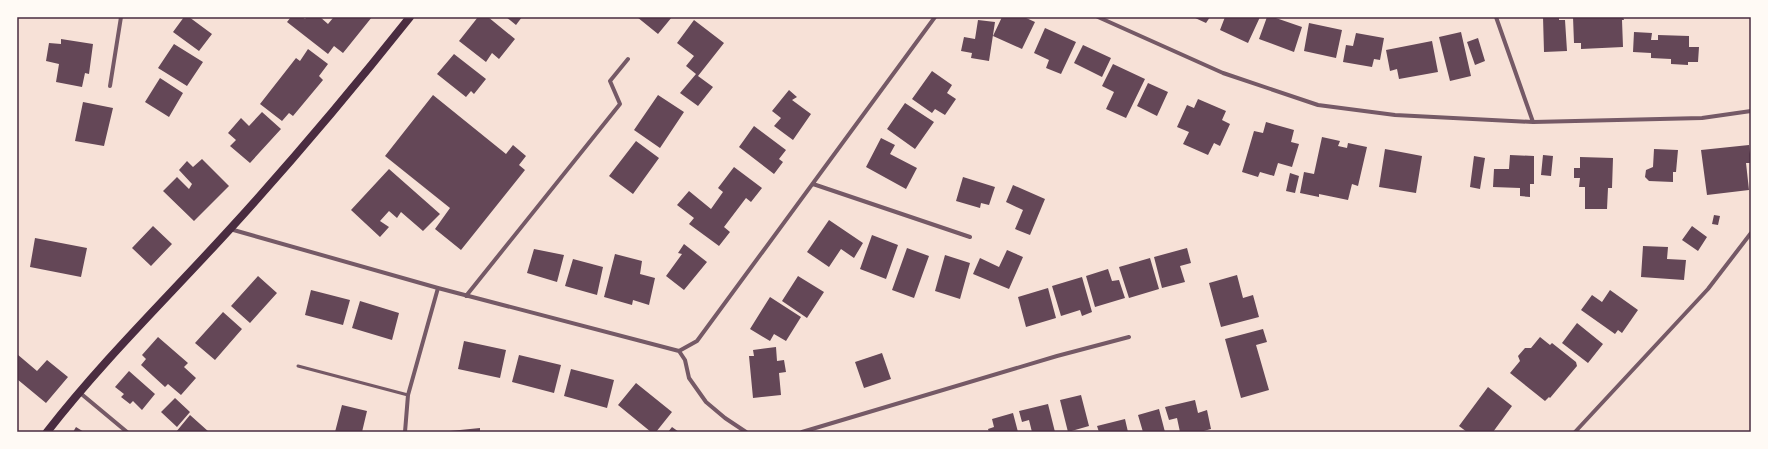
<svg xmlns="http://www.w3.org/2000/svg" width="1768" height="449" viewBox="0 0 1768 449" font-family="'PT Sans Narrow',sans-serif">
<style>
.building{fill:#644757}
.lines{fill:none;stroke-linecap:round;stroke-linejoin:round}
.service{stroke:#755966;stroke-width:3}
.minor{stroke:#755966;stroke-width:4}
.secondary{stroke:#4a2c40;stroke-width:8}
.neatline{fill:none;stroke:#4a2c40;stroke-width:1.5}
</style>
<rect width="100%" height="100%" fill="#f7e1d7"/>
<path class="building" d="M184,17H189L212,34L199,51L173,32Z
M291,17H302L305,19L307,17H320L328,24L333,18L331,17H372L343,53L334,46L328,54L287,22Z
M478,17H488L515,39L499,59L492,53L486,62L459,41Z
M506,17H522L516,25Z
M637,17H672L658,34Z
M1002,17H1024L1035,22L1022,49L993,36Z
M1193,17H1210L1206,23Z
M1225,17H1260L1248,43L1220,30Z
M1267,17H1273L1302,27L1294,52L1259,39Z
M1543,17H1559V20H1565L1567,51L1544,52Z
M1573,17H1623L1624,20H1622L1623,47L1581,49V43H1574Z
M694,20L724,43L698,76L713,87L698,106L680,93L696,74L686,66L694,56L677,43Z
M978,20L995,22L989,61L971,58L972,53L961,51L964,37L975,39Z
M1309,23L1342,30L1336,58L1304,51Z
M1045,28L1076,42L1061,74L1046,68L1049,60L1034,53Z
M1461,32L1471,76L1450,81L1439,37Z
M1634,32L1652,33L1651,40H1658V35L1689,36V47H1699L1698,62H1688V65L1671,64V59L1651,58V53L1633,52Z
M1356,33L1384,38L1380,60L1374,59L1372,67L1343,62L1346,45L1353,46Z
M1478,38L1485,61L1475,65L1467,42Z
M61,39L93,44L89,74L85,73L82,87L56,82L59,64L46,61L49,43L61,44Z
M1432,41L1438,72L1399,79L1397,69L1390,71L1386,50Z
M174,44L203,62L187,86L158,68Z
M1083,45L1111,58L1102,77L1074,63Z
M308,49L328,64L319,76L323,80L293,116L289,113L282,121L260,104L296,58L300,61Z
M454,54L486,79L474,94L471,91L466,97L437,74Z
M1113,64L1145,79L1126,118L1106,109L1114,92L1102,86Z
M932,71L952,85L947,93L956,99L945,115L935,109L932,113L912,99Z
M160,78L183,93L169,117L145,102Z
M1148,83L1168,92L1157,116L1137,106Z
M789,90L797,97L792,100L811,114L793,140L774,126L781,118L772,111Z
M433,95L506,154L513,145L526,156L519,165L525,170L461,250L435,229L450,208L385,156Z
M658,95L684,112L660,148L634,130Z
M1198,99L1226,111L1222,120L1230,124L1220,146L1214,143L1208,155L1183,144L1189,132L1177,127L1187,105L1194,108Z
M83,102L113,108L104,146L75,141Z
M905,103L934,122L915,149L887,129Z
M262,112L281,129L250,163L230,146L236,140L228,133L241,118L249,126Z
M1266,122L1294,130L1291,142L1299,144L1292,167L1278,163L1274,176L1260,172L1258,177L1242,172L1254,131L1263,133Z
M754,126L786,150L779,159L783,162L774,174L739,147Z
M1322,137L1340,141L1338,146L1347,148L1348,143L1367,147L1358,186L1352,184L1348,200L1319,194V197L1300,193L1304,172L1314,174Z
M881,138L895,145L890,154L917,168L906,189L866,167Z
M636,141L659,158L633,194L609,176Z
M1749,145L1751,163H1746L1749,190L1707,195L1701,150Z
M1385,149L1422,156L1416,193L1379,187Z
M1654,149L1678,150L1676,172H1673V182L1649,181L1645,177L1646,170L1653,167Z
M1510,155L1534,156V184H1530V197L1520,196V188L1493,187L1494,169H1509Z
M1543,155L1553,156L1551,176L1541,175Z
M1474,156L1485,158L1480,189L1470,187Z
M1580,157L1613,158L1612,188H1608L1607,209H1585V187H1579L1580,178H1574V168H1580Z
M202,159L229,186L194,221L163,191L177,177L189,189L192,184L179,170L187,161L193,167Z
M734,167L762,188L751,202L746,198L724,227L730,232L719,246L689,224L694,218L677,205L689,191L711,209L723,192L718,188Z
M389,169L440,214L423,231L401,212L397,218L389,211L380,221L389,227L380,237L351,210Z
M1290,173L1299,176L1295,193L1286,191Z
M963,177L995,187L989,205L981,203L980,208L956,201Z
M1013,185L1045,199L1030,235L1015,229L1023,210L1006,202Z
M1714,215L1720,216L1718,225L1712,224Z
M829,220L863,243L854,258L841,249L829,267L807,252Z
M153,226L172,244L151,266L132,248Z
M1692,226L1707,237L1698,251L1682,240Z
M872,235L898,245L886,279L860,269Z
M35,238L87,248L81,277L30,267Z
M684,244L707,262L684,290L666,276L682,254L678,253Z
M1643,246L1668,247L1667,259L1686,260L1684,280L1641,277Z
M907,248L929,256L914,298L892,290Z
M1187,248L1191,263L1180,266L1185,282L1162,288L1154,257Z
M534,249L564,255L557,282L527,273Z
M1007,250L1023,257L1009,289L973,274L980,258L999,267Z
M615,254L642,261L640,274L655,278L649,305L633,300L632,305L604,297Z
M945,255L970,263L960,299L935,291Z
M1150,258L1159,289L1129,298L1119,267Z
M573,259L603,267L597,295L565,286Z
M1108,269L1112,281L1119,280L1125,298L1095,307L1086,276Z
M1237,275L1243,298L1253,295L1259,317L1221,327L1209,283Z
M258,276L277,293L250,323L231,306Z
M798,276L824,292L807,318L782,301Z
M1082,277L1092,312L1082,316L1080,310L1061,316L1052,286Z
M1048,288L1056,318L1026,327L1018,297Z
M311,290L350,300L343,325L305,315Z
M1610,290L1638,310L1622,333L1618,330L1615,334L1581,310L1592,295L1602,302Z
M770,297L801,317L786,341L774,334L770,341L750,329Z
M360,301L399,313L392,340L352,328Z
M223,312L242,329L215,360L195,343Z
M1577,323L1603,344L1588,363L1562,343Z
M1263,329L1267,342L1256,345L1269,390L1241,398L1225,339Z
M158,337L188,363L184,367L196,378L181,395L168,384L165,387L141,365L146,359L142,355Z
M1540,337L1550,345L1552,343L1576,362L1577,366L1550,398L1549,397L1545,401L1510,373L1520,361L1518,356L1525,348H1531Z
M464,341L506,350L500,378L458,369Z
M776,347L777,361L784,360L786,372L779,373L781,395L753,398L749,356H754L753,350Z
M882,353L891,379L864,388L855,362Z
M17,354L37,371L47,360L68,377L46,403L17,379Z
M519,355L561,365L554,393L512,382Z
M571,369L614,380L607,408L564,396Z
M129,371L155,394L142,410L133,401L130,404L121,397L124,394L115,387Z
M636,383L672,412L656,432H651L618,405Z
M1488,387L1512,406L1493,432H1467L1459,426Z
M1081,395L1089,426L1068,432L1060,400Z
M175,398L190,412L177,427L161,412Z
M1195,400L1198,413L1207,410L1211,429L1200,432H1180L1177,418L1169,420L1165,407Z
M1048,404L1055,432H1032L1029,420L1022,422L1019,411Z
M342,405L367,411L362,432H335Z
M1159,409L1165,432H1143L1138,415Z
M1013,413L1018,432H989L988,429L994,427L992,419Z
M190,415L209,432H176Z
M1125,419L1128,432H1099L1097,426Z
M76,427L84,432H73Z
M672,427L679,432H668Z
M480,428V432H450V431Z"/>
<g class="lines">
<path class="service" d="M298,366L408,395"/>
<path class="minor" d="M1098,17L1223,73L1318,105L1395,115L1533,122L1702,118L1751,111
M1496,17L1533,122
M110,86L121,17
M813,184L970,237
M230,229L438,288L679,351L697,341L935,17
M466,296L620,104L610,81L628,59
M679,351L685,360L689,378L706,402L725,418L746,432
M79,392L127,432
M405,432L408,395L438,288
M802,432L1057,356L1129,337
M1575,432L1708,289L1751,233"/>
<path class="secondary" d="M47,432C103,360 168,297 230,229C293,160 352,90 410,17"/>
</g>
<rect width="1768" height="449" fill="none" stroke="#fffaf5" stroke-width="36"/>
<rect x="18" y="18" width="1732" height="413" class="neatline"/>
</svg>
